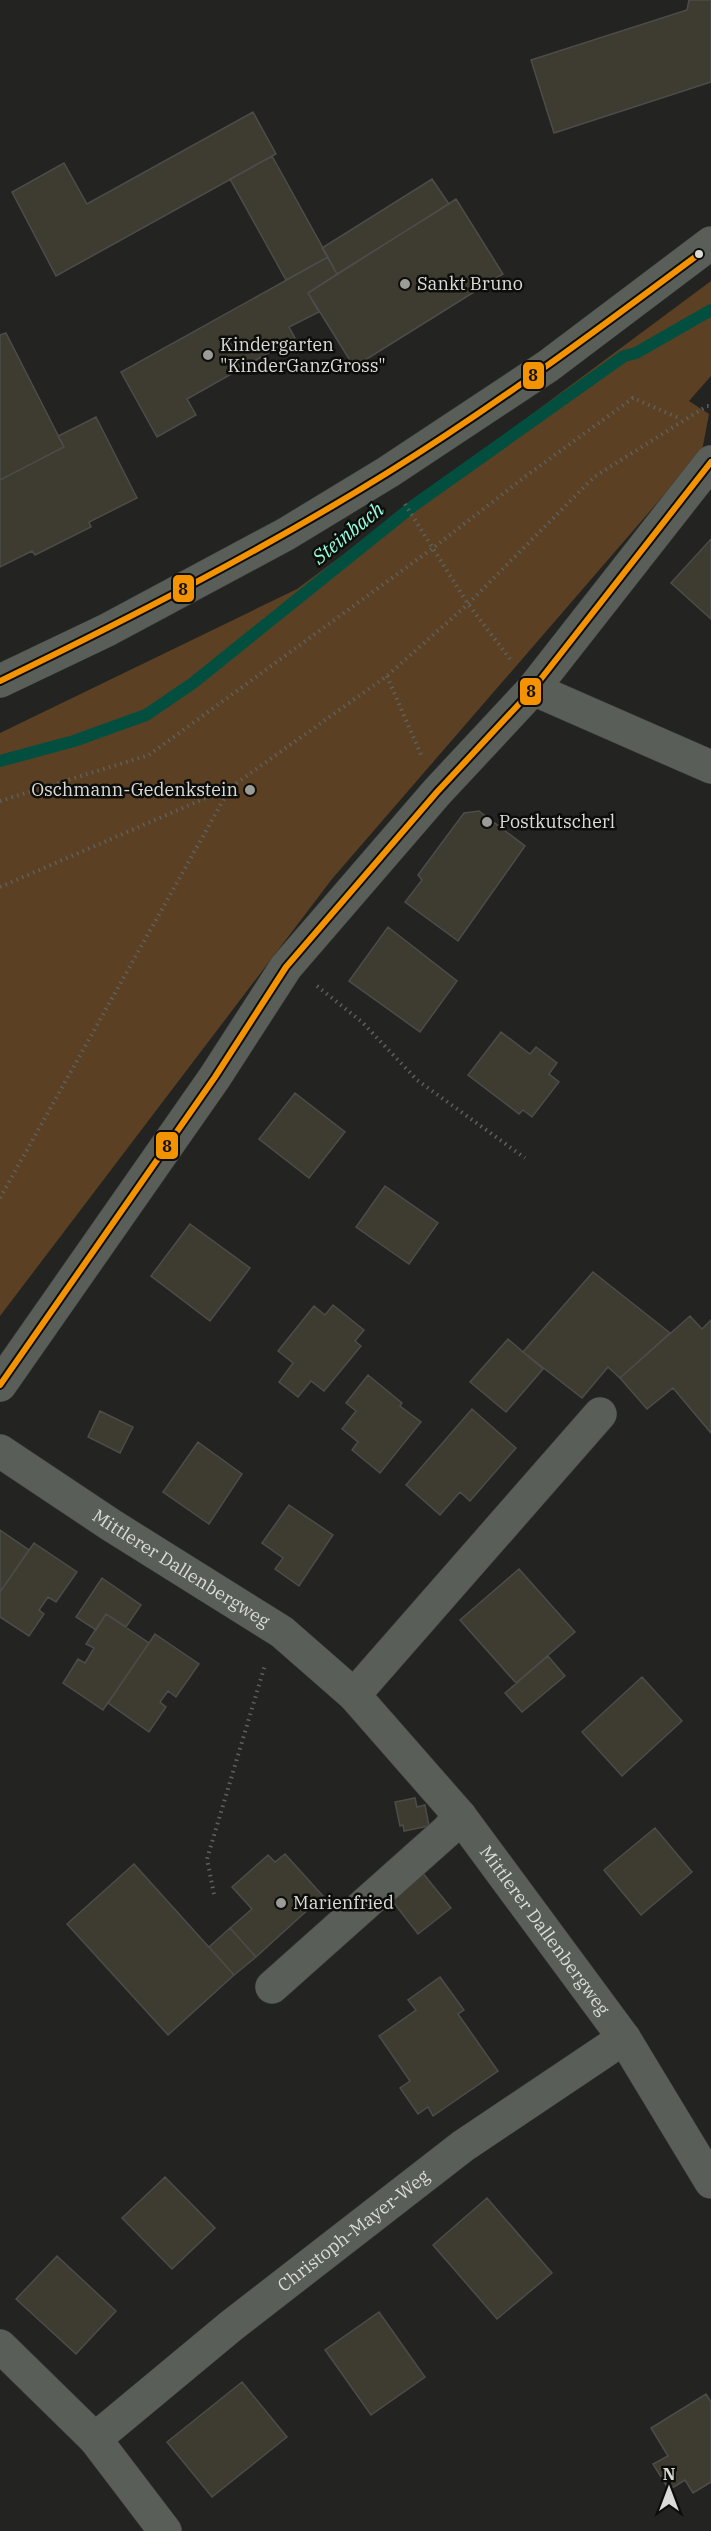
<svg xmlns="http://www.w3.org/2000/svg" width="711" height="2531" viewBox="0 0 711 2531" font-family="'IBM Plex Serif',serif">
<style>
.green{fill:#5b4024}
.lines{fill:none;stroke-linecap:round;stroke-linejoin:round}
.stream{stroke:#034f3f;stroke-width:12}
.building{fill:#3e3c30;stroke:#4c4c4a;stroke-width:1.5}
.minor-casing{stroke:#40413f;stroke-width:34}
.path{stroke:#5d605c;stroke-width:4;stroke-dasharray:1.5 4.5;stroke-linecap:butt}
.minor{stroke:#595e58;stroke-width:33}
.bus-1-casing{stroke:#0d0e0b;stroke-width:10}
.bus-1{stroke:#f49301;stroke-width:6}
.bus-dot{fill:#dbdcd8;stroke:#0d0e0b;stroke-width:2}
.poi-dot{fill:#9b9c98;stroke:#0d0e0b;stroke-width:2}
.labels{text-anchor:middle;stroke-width:5;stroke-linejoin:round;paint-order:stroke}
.poi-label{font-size:18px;fill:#dbdcd8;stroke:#0d0e0b;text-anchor:start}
.street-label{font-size:18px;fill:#dbdcd8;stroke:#0d0e0b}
.water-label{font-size:20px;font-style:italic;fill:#95fcde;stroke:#0d0e0b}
.line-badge{stroke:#0d0e0b;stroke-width:2}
.pale-badge-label{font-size:16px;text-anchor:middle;font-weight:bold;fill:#111}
</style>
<rect width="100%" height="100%" fill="#232421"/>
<path class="green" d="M711,281V376L689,401L709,414L702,451L332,879L0,1316V733L297,589Z"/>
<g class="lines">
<path class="stream" d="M0,761L74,741L146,715L193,683L413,506L624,356L636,353L711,310"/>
</g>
<path class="building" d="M689,0H711V82L554,133L531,60L687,10Z
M253,112L276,154L56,276L12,192L64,163L87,204Z
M272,156L328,257L286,280L230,179Z
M432,179L449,204L337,274L322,248Z
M456,199L503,274L354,367L308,293Z
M328,257L337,274L308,293L319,312L289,327L295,338L187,399L196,415L157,437L121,372Z
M6,333L64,447L0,480V335Z
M96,417L137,498L89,522L91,527L35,555L32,551L0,567V480L64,447L58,436Z
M711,539V619L671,583Z
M479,811L525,846L458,941L405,902L422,880L418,875L464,813Z
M388,927L457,981L420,1032L349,981Z
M501,1032L530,1054L536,1047L557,1063L549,1074L559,1082L532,1117L523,1110L519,1114L468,1075Z
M295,1093L345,1132L309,1178L259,1139Z
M385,1186L438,1223L409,1264L356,1227Z
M190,1224L250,1268L210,1321L151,1276Z
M593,1272L670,1333L620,1378L608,1367L582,1398L523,1352Z
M333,1305L364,1330L355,1341L361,1346L324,1391L311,1381L298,1397L279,1382L293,1363L278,1351L314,1306L325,1315Z
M690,1316L702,1329L711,1320V1433L673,1388L647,1409L620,1378Z
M508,1339L543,1369L506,1412L470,1382Z
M368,1375L402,1403L400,1406L421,1422L380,1473L352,1450L358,1442L342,1429L356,1411L346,1403Z
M472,1409L516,1448L470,1501L460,1492L440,1515L406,1485Z
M100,1411L133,1427L120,1453L88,1437Z
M198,1442L242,1474L209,1524L163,1492Z
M289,1505L333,1535L299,1586L275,1569L283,1558L262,1543Z
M0,1530L29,1550L0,1592Z
M34,1543L77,1572L56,1602L48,1597L39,1610L44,1614L29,1636L0,1617V1592Z
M519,1569L575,1632L516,1683L460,1620Z
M102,1578L141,1605L126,1627L106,1614L96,1630L76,1617Z
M106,1614L149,1643L103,1710L63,1683L78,1659L85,1663L94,1648L86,1644Z
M155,1634L199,1664L176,1697L168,1691L160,1702L166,1707L149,1732L108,1703Z
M548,1656L565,1676L522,1712L505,1693Z
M642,1677L682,1721L622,1776L582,1732Z
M415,1798L417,1807L425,1805L429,1826L404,1831L403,1825L400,1826L395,1802Z
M655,1828L692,1872L641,1915L604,1870Z
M285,1854L323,1896L256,1957L230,1928L252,1909L232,1887L268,1855L275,1862Z
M134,1864L234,1975L168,2035L67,1924Z
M422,1872L451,1908L418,1934L390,1898Z
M230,1928L256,1957L234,1975L209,1947Z
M440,1977L464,2010L458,2014L498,2071L433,2116L428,2107L418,2114L400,2088L410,2081L379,2036L416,2010L408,2000Z
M165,2177L215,2228L172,2269L122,2218Z
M487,2198L552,2273L497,2319L433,2245Z
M57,2256L116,2311L76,2354L16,2299Z
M379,2312L425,2377L371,2415L325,2350Z
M242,2382L287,2437L212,2497L167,2442Z
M706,2394L711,2402V2482L693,2493L685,2480L669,2490L653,2464L668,2456L651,2428Z"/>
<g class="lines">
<defs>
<g id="minor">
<path d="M0,681L107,630L286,534L388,472L548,366L711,243"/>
<path d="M533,689L711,767"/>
<path d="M0,1385L215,1077L286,967L437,792L533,689L711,462"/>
<path id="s1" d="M0,1451L111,1525L282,1632L354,1695L460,1816L624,2038L711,2182"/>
<path d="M354,1695L600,1414"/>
<path d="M272,1987L447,1831L460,1816"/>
<path d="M0,2346L95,2439L165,2531"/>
<path id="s2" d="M95,2439L231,2326L463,2146L624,2038"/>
</g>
</defs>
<use href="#minor" class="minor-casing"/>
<path class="path" d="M405,504L468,604L510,659
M387,676L421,755
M0,801L149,755L433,548L526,476L633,398L681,419
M0,887L231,787L387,676L468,604L594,477L707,406H711
M317,986L362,1022L417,1080L525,1158
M0,1198L230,788
M214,1894L207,1859L265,1665"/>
<use href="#minor" class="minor"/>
<defs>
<path id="bus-1" d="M0,681C132,617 263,550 387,473C495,406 597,330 699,254
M0,1385L215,1077L286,967L437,792L533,689L711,462"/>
</defs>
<use href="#bus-1" class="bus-1-casing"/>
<use href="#bus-1" class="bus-1"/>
</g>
<circle class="bus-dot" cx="699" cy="254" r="5"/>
<g class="poi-dot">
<circle cx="405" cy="284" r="6"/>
<circle cx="208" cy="355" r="6"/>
<circle cx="250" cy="790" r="6"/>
<circle cx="487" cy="822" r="6"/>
<circle cx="281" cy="1903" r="6"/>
</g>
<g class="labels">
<g class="poi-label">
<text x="417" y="290">Sankt Bruno</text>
<text x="220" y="351">Kindergarten<tspan x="220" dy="21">"KinderGanzGross"</tspan></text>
<text x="238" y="796" text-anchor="end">Oschmann-Gedenkstein</text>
<text x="499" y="828">Postkutscherl</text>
<text x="293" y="1909">Marienfried</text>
</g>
<g class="street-label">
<text dy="6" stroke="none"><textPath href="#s1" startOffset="216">Mittlerer Dallenbergweg</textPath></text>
<text dy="6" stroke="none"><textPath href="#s1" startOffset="734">Mittlerer Dallenbergweg</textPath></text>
<text dy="6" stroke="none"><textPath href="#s2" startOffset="332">Christoph-Mayer-Weg</textPath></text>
</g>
<g class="water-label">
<text transform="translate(348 533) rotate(-39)" y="7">Steinbach</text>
</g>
</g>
<g class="line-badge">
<rect x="522" y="361" width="23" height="29" rx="6" fill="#f49301"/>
<rect x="172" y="574" width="23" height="29" rx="6" fill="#f49301"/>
<rect x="519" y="677" width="23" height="29" rx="6" fill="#f49301"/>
<rect x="155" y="1131" width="24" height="29" rx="6" fill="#f49301"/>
</g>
<g class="pale-badge-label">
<text x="533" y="381">8</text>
<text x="183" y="595">8</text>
<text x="531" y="697">8</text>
<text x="167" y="1152">8</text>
</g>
<g transform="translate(669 2489)" stroke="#0d0e0b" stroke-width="4.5" paint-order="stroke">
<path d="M0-4.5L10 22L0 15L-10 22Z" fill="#dbdcd8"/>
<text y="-9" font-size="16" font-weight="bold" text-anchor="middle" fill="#dbdcd8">N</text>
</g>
</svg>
